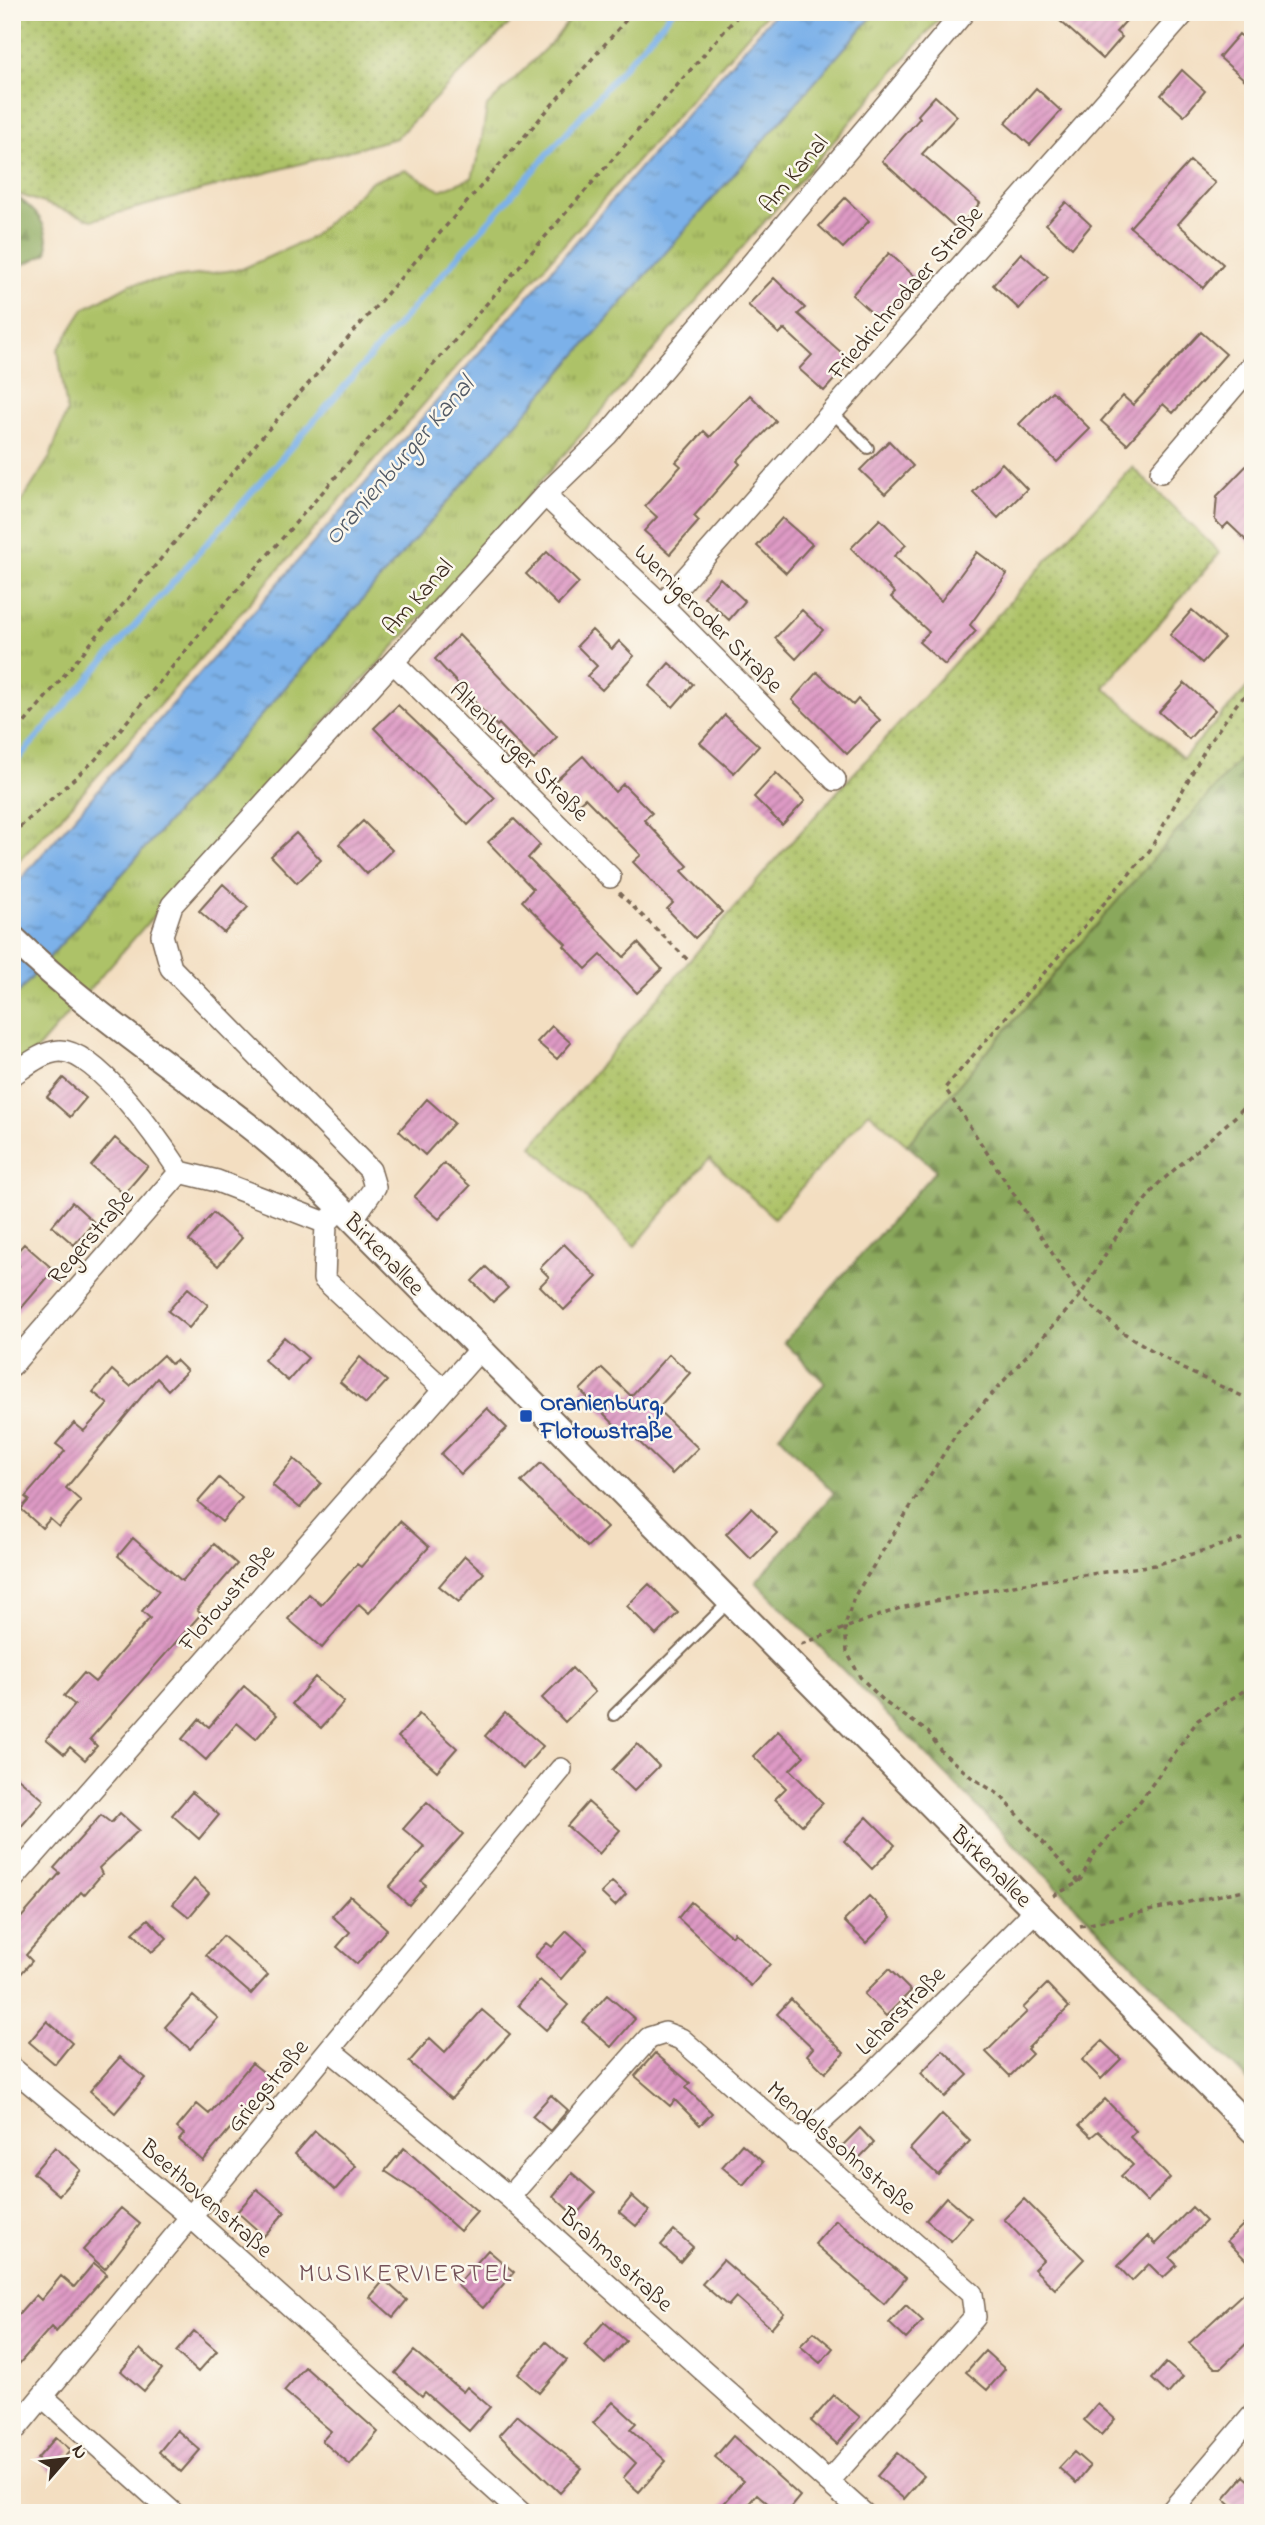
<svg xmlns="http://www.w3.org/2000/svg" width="1265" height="2525" viewBox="0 0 1265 2525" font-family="'Indie Flower',sans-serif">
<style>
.grass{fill:url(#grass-dots);stroke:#747642;stroke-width:2}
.forest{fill:url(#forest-firs);stroke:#62693d;stroke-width:2}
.park{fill:url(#park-tufts);stroke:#747642;stroke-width:2}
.water{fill:url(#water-ripples);stroke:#5b6e84;stroke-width:2}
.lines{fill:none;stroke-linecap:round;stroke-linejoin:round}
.stream{stroke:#7bb1e9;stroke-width:6}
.building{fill:url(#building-hatch)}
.service-casing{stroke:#7b6957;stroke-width:14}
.minor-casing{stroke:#7b6957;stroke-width:24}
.tertiary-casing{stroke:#7b6957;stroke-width:28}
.path{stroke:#7b6957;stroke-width:3.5;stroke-dasharray:5 5;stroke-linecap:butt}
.service{stroke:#fff;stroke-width:10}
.minor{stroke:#fff;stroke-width:21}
.tertiary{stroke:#fff;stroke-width:24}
.transit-dot{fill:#1a4fb4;stroke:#fbf7ec;stroke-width:2.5}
.labels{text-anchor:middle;stroke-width:5;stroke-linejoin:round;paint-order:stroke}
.street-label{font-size:24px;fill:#3b2a1e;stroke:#fbf7ec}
.transit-label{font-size:24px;font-weight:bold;fill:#164399;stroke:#fbf7ec;text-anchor:start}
.water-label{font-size:26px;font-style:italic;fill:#515965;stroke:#fbf7ec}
.neighbourhood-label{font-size:26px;letter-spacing:2px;fill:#745158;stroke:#fbf7ec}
</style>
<defs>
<pattern id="grass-dots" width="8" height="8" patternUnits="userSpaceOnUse" patternTransform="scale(1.75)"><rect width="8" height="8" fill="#adc267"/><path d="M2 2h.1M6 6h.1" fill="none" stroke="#8e9e54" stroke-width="1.8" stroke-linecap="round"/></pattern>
<pattern id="forest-firs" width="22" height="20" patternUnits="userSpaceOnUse" patternTransform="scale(1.75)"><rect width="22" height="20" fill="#8aa85c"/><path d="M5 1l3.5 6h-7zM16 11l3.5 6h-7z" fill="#72894b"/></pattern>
<pattern id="park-tufts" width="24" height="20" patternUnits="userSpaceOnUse" patternTransform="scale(1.75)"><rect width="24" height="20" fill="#adc267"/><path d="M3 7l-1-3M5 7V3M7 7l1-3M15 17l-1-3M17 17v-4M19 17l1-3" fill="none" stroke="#8e9e54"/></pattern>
<pattern id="water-ripples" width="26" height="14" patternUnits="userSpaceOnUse" patternTransform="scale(1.75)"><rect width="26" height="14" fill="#7bb1e9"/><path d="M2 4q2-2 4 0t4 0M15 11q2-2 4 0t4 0" fill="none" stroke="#6690bc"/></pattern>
<pattern id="building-hatch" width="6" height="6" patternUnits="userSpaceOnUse" patternTransform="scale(1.75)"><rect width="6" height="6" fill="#de9ac5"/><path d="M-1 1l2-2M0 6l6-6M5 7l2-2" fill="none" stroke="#b57e9f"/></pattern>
</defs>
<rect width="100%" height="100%" fill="#fbf7ec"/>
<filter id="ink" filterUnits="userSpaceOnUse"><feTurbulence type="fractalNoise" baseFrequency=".0143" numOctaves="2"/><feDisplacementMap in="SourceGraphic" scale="14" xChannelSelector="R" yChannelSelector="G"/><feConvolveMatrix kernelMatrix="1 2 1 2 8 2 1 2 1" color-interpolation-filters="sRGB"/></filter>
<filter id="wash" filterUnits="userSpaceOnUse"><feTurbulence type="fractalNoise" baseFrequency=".00686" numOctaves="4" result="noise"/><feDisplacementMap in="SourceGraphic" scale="28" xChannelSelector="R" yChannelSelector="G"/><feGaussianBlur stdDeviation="1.57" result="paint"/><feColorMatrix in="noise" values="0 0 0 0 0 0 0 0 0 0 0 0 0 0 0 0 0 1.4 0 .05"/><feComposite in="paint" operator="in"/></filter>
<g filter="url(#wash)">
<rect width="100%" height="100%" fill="#f3dec1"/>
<path class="grass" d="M12,12H521L396,138L92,220L12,192Z
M1132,467L1220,553L1104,687L1183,758L1253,681V743L907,1145L869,1112L774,1218L709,1158L635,1246L532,1146L769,867Z"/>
<path class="forest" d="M12,193C37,212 48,220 48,253L12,270Z
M1253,743V2086L756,1582L834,1493L779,1435L825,1383L784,1342L936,1170L907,1145Z"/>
<path class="park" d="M575,12H768L71,806L12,868V517L50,457L67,411L58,350L84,309L130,284L242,269L311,238L372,181L405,170L440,190L472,178L481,145L487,106L554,40Z
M876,12H945L462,573L303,745L12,1078V1000Z"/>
<path class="water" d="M776,12H876L12,1000V889Z"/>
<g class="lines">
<path class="stream" d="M12,766L672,12"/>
</g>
<g id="blocks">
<path class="building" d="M1050,12H1134L1116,32L1122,37L1103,59Z
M1239,34L1253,46V71L1245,80L1219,57Z
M1182,70L1205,91L1184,116L1161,95Z
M1036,88L1061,111L1030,145L1005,123Z
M935,96L957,116L922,154L980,203L957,229L882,161L920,118L918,115Z
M1190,161L1215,183L1178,224L1223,264L1203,288L1130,227Z
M845,198L869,221L843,248L819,226Z
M1066,202L1091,225L1072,248L1046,224Z
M889,253L920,281L883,323L852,295Z
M1021,253L1048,277L1019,309L993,285Z
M774,278L805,308L798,314L851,361L824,391L799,369L812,355L784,329L779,334L748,305Z
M1201,332L1226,354L1173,413L1163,404L1127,444L1101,421L1123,396L1133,405Z
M1052,391L1090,429L1057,462L1019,424Z
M750,395L776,421L737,461L740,464L694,516L699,521L670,554L644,531L657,517L645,506L681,466L676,462L704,431L710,437Z
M889,441L913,466L885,494L860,470Z
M1253,459V547L1228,523L1223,528L1215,520L1217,496Z
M1002,463L1027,489L998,518L973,492Z
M782,518L812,544L786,573L757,546Z
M880,519L906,545L894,556L941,601L977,552L1007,574L970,625L976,631L945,665L919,642L929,632L891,597L895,593L851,548Z
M547,552L579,583L558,605L526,574Z
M720,578L745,601L729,620L704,597Z
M802,610L823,630L796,659L775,638Z
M1192,610L1224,638L1202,663L1170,635Z
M592,630L612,649L619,641L634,656L602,690L587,676L597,666L577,646Z
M459,635L557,737L534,760L499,724L497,726L435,659Z
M669,663L693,684L673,707L649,686Z
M817,672L853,705L858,699L880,720L847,754L792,700Z
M1185,683L1215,710L1189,739L1159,712Z
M398,705L495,798L468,825L374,728Z
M725,715L759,746L734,773L700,743Z
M583,756L615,792L623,784L652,813L644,820L688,866L682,871L722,912L695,938L667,909L673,903L633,862L641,855L585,798L576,806L554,782Z
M776,773L805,801L782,825L754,797Z
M514,819L540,845L528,858L624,957L638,943L662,969L637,993L601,955L586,969L564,946L566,944L522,901L533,889L488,842Z
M363,821L392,850L367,874L339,844Z
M296,833L321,860L297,883L271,856Z
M223,884L248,907L224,933L199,911Z
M552,1026L571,1043L557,1059L537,1042Z
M63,1078L86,1098L70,1117L47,1097Z
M427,1099L454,1123L425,1155L399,1131Z
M115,1138L148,1166L124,1194L91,1166Z
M444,1163L470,1186L439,1219L414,1197Z
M72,1202L94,1222L74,1245L52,1226Z
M213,1213L242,1238L218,1266L189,1241Z
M24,1244L54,1270L12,1319V1274L19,1266L12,1257Z
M564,1244L597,1277L564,1310L540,1286L549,1277L540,1268Z
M486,1267L508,1288L493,1302L472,1281Z
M188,1288L208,1305L189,1328L168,1311Z
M284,1337L308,1358L288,1381L264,1360Z
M669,1354L690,1373L657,1409L698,1448L672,1474L631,1434L627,1437L580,1390L602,1368L631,1396Z
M163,1355L171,1364L176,1360L187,1371L168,1390L157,1378L66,1488L81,1501L59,1527L50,1519L42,1528L21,1509L29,1500L25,1497L65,1451L56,1444L74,1423L84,1431L108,1404L93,1392L112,1370L130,1386Z
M360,1357L387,1381L366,1404L340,1382Z
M487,1408L507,1428L461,1474L441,1454Z
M294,1459L321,1483L300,1508L272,1485Z
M541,1463L607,1528L587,1547L521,1482Z
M219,1478L242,1498L222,1522L198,1502Z
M751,1508L777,1533L751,1559L726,1534Z
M400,1521L429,1547L369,1613L359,1604L322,1648L288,1619L309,1594L321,1605L357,1564L361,1567Z
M133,1538L182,1581L214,1544L237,1564L197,1610L201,1614L90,1739L97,1746L85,1760L70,1747L64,1754L46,1739L75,1705L64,1696L84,1673L95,1682L150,1618L142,1611L159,1591L118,1556Z
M465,1556L484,1573L459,1602L439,1586Z
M649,1584L678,1613L656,1635L627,1606Z
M572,1668L595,1692L565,1722L542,1698Z
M315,1677L344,1702L321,1728L292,1704Z
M244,1686L277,1715L256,1739L237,1723L206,1760L182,1739L199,1719L209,1727Z
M505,1713L543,1746L523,1769L485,1736Z
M419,1714L457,1748L437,1771L398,1737Z
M778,1731L804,1756L790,1770L823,1803L802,1825L775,1799L786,1788L753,1756Z
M637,1744L659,1766L634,1791L612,1770Z
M12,1773L44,1800L12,1837Z
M192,1792L219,1815L199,1839L172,1815Z
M427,1802L463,1834L421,1881L426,1885L409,1905L389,1887L425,1847L403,1829Z
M588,1802L620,1830L599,1854L567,1826Z
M120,1813L139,1830L99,1868L102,1874L84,1895L81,1892L26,1955L32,1961L12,1984V1928L60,1873L54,1868L101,1815L111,1823Z
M867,1817L895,1845L872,1869L844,1841Z
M194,1879L209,1893L189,1917L173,1904Z
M612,1882L626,1894L615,1906L601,1893Z
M350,1896L387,1929L357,1964L337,1947L350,1932L332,1916Z
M869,1896L891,1918L866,1943L844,1921Z
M691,1902L731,1936L734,1932L770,1964L751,1986L678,1918Z
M148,1919L167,1938L152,1952L133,1933Z
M567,1931L587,1949L561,1979L535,1956L547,1943L552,1947Z
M223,1936L268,1975L251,1994L206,1955Z
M889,1969L911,1991L886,2016L864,1994Z
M540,1980L568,2005L546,2030L518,2005Z
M1047,1984L1069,2007L1027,2049L1032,2054L1010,2076L986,2052L1027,2012L1023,2008Z
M607,1995L635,2019L611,2047L583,2022Z
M193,1996L218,2018L190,2049L165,2027Z
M791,1999L844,2053L825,2073L807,2055L813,2048L777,2014Z
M482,2010L510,2034L451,2099L409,2062L430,2038L445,2052Z
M47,2021L72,2043L55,2064L29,2042Z
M1102,2041L1121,2059L1101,2079L1082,2060Z
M943,2050L968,2075L945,2097L921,2073Z
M655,2053L690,2083L686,2088L712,2113L700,2125L675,2100L670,2106L635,2076Z
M120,2057L145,2078L115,2113L90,2091Z
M252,2063L277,2083L250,2115L245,2111L203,2161L179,2140L184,2134L177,2128L197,2104L209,2114Z
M551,2095L568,2110L550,2131L532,2116Z
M1105,2099L1136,2131L1130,2137L1170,2178L1147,2202L1121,2176L1133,2165L1098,2131L1091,2137L1079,2125Z
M942,2114L970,2141L938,2175L910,2149Z
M860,2128L874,2143L855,2162L840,2148Z
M315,2131L356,2166L335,2190L295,2154Z
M742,2144L763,2162L743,2185L722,2167Z
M55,2147L81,2170L59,2195L33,2173Z
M404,2148L477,2212L460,2231L415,2191L385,2171Z
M572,2173L595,2193L575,2216L553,2196Z
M257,2189L285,2212L264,2236L237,2212Z
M632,2196L649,2211L636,2226L619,2212Z
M946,2197L971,2218L951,2241L926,2220Z
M1024,2199L1084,2259L1055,2289L1034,2269L1043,2260L1004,2219Z
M1192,2207L1206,2221L1170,2258L1177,2265L1163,2278L1149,2264L1132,2281L1118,2266L1148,2236L1156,2244Z
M121,2208L140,2224L105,2269L83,2250Z
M1253,2215V2267L1227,2241Z
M836,2220L906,2278L884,2304L815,2244Z
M674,2230L693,2247L680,2262L661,2245Z
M488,2250L514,2272L483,2308L457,2285Z
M723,2260L784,2313L771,2328L736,2297L728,2306L702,2284Z
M94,2263L107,2274L56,2332L51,2327L12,2372V2322L36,2295L41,2300L61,2276L74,2287Z
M384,2280L407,2300L393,2317L370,2297Z
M1253,2284V2337L1221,2368H1215L1189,2343Z
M906,2305L923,2321L906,2339L889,2323Z
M604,2322L626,2341L605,2364L584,2345Z
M194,2331L217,2351L198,2372L176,2352Z
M814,2332L833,2348L820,2363L800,2346Z
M546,2342L567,2360L539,2393L518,2374Z
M140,2349L162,2369L144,2391L121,2371Z
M414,2351L463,2392L467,2387L490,2407L469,2431L425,2392L422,2396L395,2373Z
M985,2351L1005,2369L987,2390L966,2372Z
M1166,2363L1183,2377L1168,2394L1152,2379Z
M305,2367L378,2432L350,2465L322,2441L331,2431L284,2391Z
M834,2395L860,2417L837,2444L811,2421Z
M613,2402L636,2423L630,2429L666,2461L639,2492L623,2478L636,2463L593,2423Z
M1098,2404L1115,2419L1101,2435L1084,2420Z
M517,2415L582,2468L560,2493L499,2435Z
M177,2430L200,2450L181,2472L159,2452Z
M733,2436L800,2496L786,2513H779L757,2494L741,2513H716L743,2481L715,2457Z
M56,2437L71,2450L51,2472L37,2459Z
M1074,2452L1090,2466L1076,2483L1059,2468Z
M897,2453L924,2476L904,2499L877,2476Z
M1244,2476L1253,2484V2513H1239L1224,2499Z"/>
</g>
</g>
<g filter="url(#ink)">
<use href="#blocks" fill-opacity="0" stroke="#7b6957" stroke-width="2"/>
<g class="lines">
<defs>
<path id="service" d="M833,413L868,448
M614,1715L729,1602"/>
<path id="minor" d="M1161,472L1253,364
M545,495L662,605L835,780
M662,605L1185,12
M393,662L610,877
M12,1075C27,1065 42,1052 60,1051C97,1050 161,1143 180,1172L217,1181L326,1223L341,1208
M352,1220L375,1187L370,1170L171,968L162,935L172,905L545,495L607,435L964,12
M326,1223L324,1279L443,1389
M12,1365L180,1172
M12,1880L480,1349
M331,2051L509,2197L863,2513
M12,2068L190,2216L521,2513
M797,2143L870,2077L1036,1910
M509,2197L649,2038L665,2033L681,2039L972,2294L975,2317L828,2482
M43,2397L173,2513
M12,2433L561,1769
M1170,2513L1253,2415"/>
<path id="tertiary" d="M12,937C84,1007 166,1062 245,1123C279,1149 310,1178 341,1208L1253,2131"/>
</defs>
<use href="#service" class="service-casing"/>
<use href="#minor" class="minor-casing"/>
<use href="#tertiary" class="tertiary-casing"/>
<path class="path" d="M1253,690L1239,701L1208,744L1150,850L945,1088L1080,1296L1122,1332L1183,1369L1253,1401
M12,738L267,431L633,12
M12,834L95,760L217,613L741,12
M619,893L689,961
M801,1644L900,1608L1019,1584L1155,1565L1253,1536
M1079,1882L1000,1795L971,1777L941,1751L928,1732L886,1703L860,1677L847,1652L845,1626L854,1597L956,1434L1080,1296L1116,1237L1158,1184L1237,1115L1253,1096
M1053,1896L1079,1882L1094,1854L1141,1800L1198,1720L1253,1685
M1080,1926L1253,1888"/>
<use href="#service" class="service"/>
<use href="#minor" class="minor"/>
<use href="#tertiary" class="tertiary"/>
</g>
</g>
<rect class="transit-dot" x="519" y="1409" width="14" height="14" rx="3.5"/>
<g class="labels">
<g class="street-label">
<text transform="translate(793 173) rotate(-50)" y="8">Am Kanal</text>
<text transform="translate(905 292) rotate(-49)" y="8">Friedrichrodaer Straße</text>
<text transform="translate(417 596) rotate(-48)" y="8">Am Kanal</text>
<text transform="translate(709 618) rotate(45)" y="8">Wernigeroder Straße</text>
<text transform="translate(520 751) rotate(45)" y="8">Altenburger Straße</text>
<text transform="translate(90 1236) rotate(-49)" y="8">Regerstraße</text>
<text transform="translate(385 1254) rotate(46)" y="8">Birkenallee</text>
<text transform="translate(226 1597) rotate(-49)" y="8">Flotowstraße</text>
<text transform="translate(992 1866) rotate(45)" y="8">Birkenallee</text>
<text transform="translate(900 2010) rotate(-45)" y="8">Leharstraße</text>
<text transform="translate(267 2085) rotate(-50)" y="8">Griegstraße</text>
<text transform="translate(842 2147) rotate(41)" y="8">Mendelssohnstraße</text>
<text transform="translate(207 2198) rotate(41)" y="8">Beethovenstraße</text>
<text transform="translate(617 2259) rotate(42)" y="8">Brahmsstraße</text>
</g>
<g class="transit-label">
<text x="540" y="1410">Oranienburg,<tspan x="540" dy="28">Flotowstraße</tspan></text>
</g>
<g class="water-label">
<text transform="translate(398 460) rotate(-49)" y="9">Oranienburger Kanal</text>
</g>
<g class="neighbourhood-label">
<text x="406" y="2281">MUSIKERVIERTEL</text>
</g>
</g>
<rect width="1265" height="2525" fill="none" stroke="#fbf7ec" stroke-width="42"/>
<g transform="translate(66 2459) rotate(62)" stroke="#fbf7ec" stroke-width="5" paint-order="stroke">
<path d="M0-5L12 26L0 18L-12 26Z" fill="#3b2a1e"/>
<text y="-10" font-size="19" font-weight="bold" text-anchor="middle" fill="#3b2a1e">N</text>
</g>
</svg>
